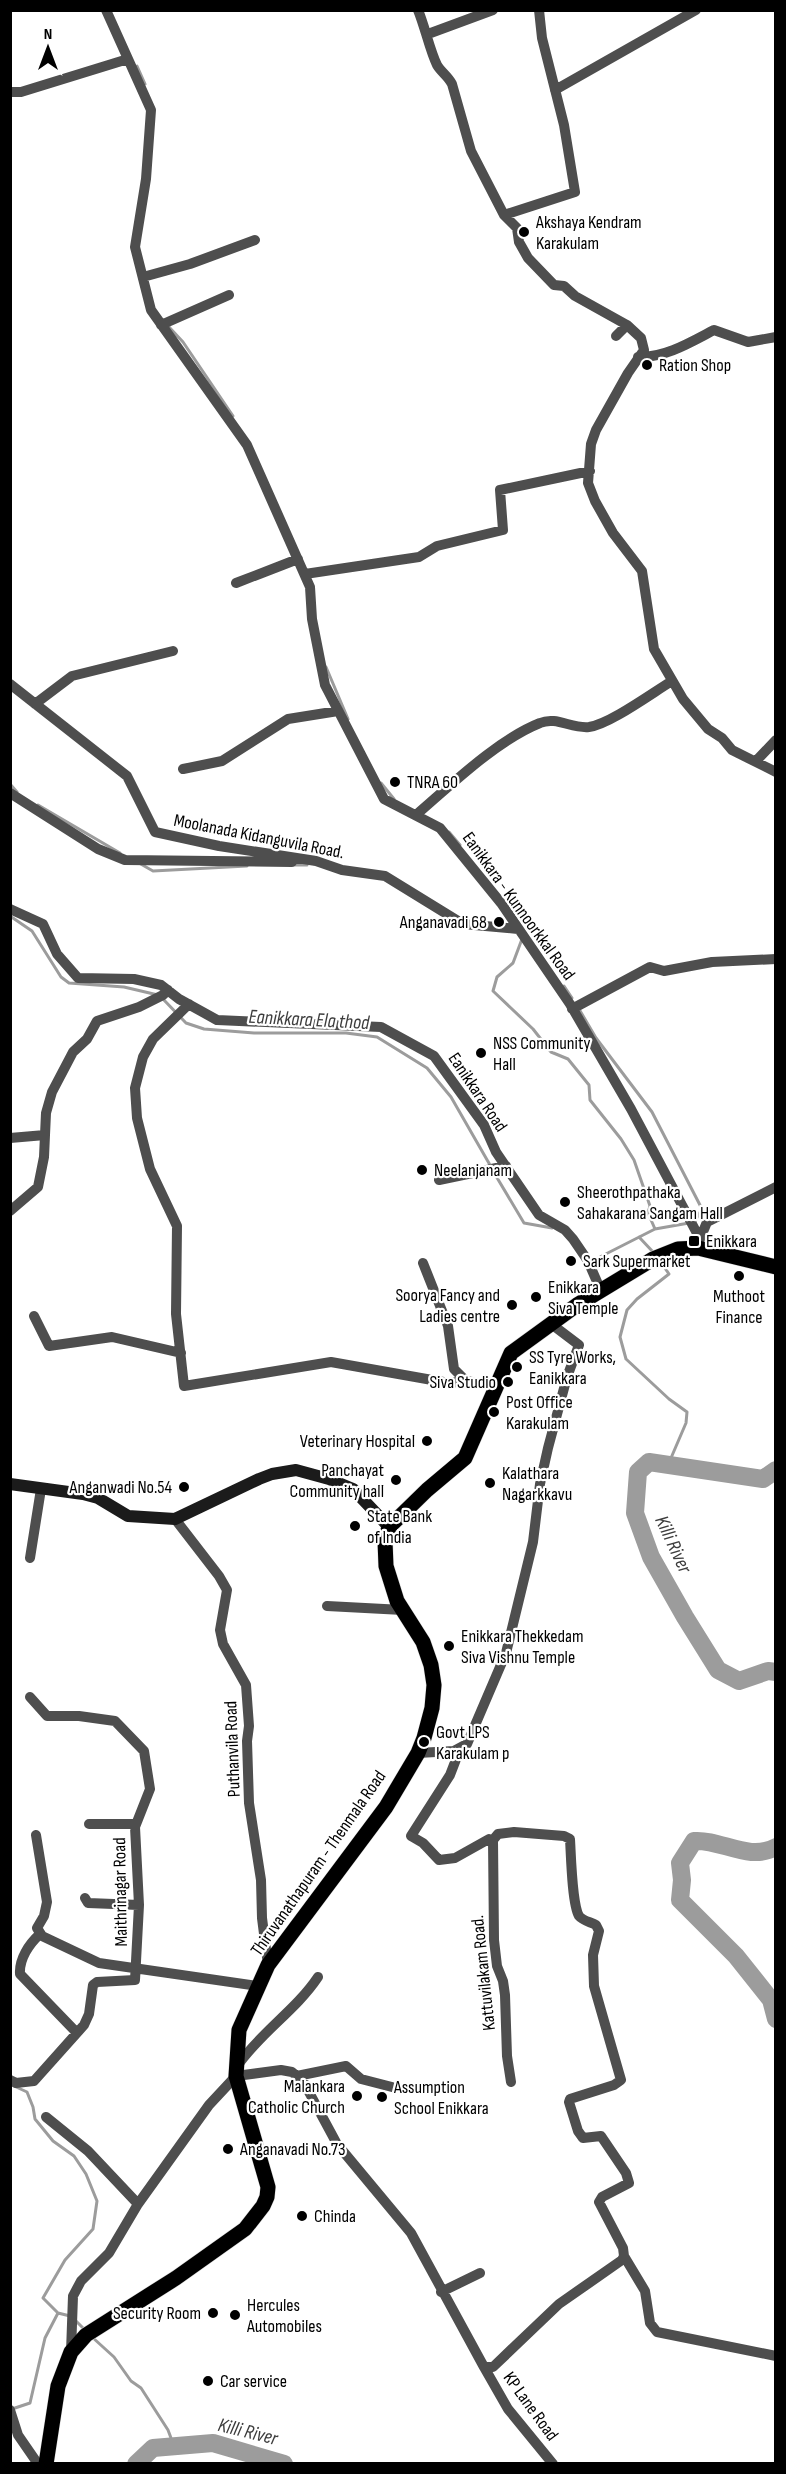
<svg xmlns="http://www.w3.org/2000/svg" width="786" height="2474" viewBox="0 0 786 2474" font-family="'Sofia Sans Condensed',sans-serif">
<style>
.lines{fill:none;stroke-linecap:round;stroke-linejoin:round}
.stream{stroke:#9c9c9c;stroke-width:3}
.river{stroke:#9c9c9c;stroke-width:18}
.primary-casing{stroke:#dbdbdb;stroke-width:16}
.street{stroke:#4e4e4e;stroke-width:10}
.secondary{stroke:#1b1b1b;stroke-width:12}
.primary{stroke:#000;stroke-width:15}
.poi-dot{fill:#000;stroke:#fff;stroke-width:2}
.labels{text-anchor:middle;stroke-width:4.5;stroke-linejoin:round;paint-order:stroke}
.poi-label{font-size:18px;fill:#000;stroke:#fff;text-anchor:start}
.street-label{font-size:18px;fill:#000;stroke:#fff}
.water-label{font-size:20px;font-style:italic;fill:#3d3d3d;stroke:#fff}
</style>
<rect width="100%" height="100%" fill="#fff"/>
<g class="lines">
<path class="stream" d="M137,66L145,84
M169,327L183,342L233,416
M326,667L348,719
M381,783L394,799
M10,784L17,792
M38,805L120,853
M449,832L460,845
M139,863L153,871L247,866
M293,865H307
M10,916L32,931L61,977L69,983L124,987L158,995
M522,939L513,963L497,977L493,991L533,1029L551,1052L568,1059L589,1085L590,1100L621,1139L634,1160L650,1206L648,1213L655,1229L592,1261
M564,986L572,998
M163,999L186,1023L204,1029L254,1033H346L377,1037L427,1068L451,1097L490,1165
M579,1009L596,1038L652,1112L702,1209L695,1221
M493,1171L524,1223L552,1228
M655,1229L689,1223
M639,1237L654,1253
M660,1261L669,1274L637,1299L627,1310L620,1337L626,1359L669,1399L687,1412L686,1423L668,1465
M14,2086L27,2092L33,2107L35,2119L53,2141L74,2156L86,2174L97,2201L93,2229L65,2260L43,2298L58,2313
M75,2320L85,2330
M92,2337L114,2357L131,2381L141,2388L168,2430L174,2446
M12,2409L30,2403L45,2338L58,2313L70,2316"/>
<path class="river" d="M776,1470L763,1479L649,1462L638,1472L635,1513L651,1557L685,1617L718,1670L739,1681L768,1671L776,1672
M776,1847C749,1862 721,1839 694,1841L680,1863L682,1880L680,1900L736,1956L771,2000L776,2019
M136,2464L153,2448L213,2443L284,2464"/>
<defs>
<path id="primary" d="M46,2464L58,2386L71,2352L86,2335L176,2278L245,2229L263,2206L267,2197L268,2187L236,2076L239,2030L268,1965L386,1807L418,1753L424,1738L432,1708L434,1685L431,1665L423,1642L397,1601L386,1566L385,1541L389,1527L427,1490L465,1458L511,1353L577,1305L653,1259L678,1249L698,1248L776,1267"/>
</defs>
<use href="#primary" class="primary-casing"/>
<path class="street" d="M106,10L151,110L146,179L135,247L151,310L247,445L310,587L312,619L325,685L384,799L440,828L501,903L570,1004L631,1109L700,1239L698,1248
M418,10C425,27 430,51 437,65C441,72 448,76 452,84L471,151L504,215L517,228L519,242L528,258L554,285L564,286L575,296L627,325L641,338L644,350L628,373L596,430L591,444L588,483L595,501L613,533L642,571L654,649L683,699L708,729L722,738L732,750L776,772
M428,34L493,10
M555,90L696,10
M10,92H21L128,59
M504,215L575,192L564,125L542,38L539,10
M143,277L190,264L255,240
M161,325L229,295
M616,336L627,325
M638,357C665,358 691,342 714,330L748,342L776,337
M305,574L419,557L437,546L503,530L500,490L590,471
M236,583L298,559
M10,684L127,776L155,832L219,846L316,861L342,870L385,876L463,924L518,929
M35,704L72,676L173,651
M756,761L776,740
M183,769L222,761L288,719L338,711
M10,793L98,849L125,860L292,862
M416,815C451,785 497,740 540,723C556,716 572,729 589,727C610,724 652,693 672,681
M10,909L43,924L57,954L78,978L134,979L161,985L179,999L217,1020L381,1027L434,1056L484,1125L496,1152L539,1215L565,1230L573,1239L588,1261L601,1291
M189,1004L153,1039L143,1057L135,1088L137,1118L150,1169L177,1226L176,1314L184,1386L331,1362L449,1383L466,1381
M572,1009L650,967L664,971L712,962L776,959
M10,1138L45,1135
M439,1180L506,1166
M10,1211L38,1187L44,1157L46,1113L52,1092L73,1052L87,1039L97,1021L139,1007L163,995L168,990
M700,1239L707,1222L776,1187
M423,1263L448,1326L454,1369L466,1381L496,1386
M34,1316L49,1346L112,1337L181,1353
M175,1519L219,1576L227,1590L220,1630L223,1644L246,1685L249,1726L247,1741L249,1803L261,1880L262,1918L268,1965
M30,1558L41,1489
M327,1606L403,1610
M30,1697L47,1716H79L115,1721L144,1751L150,1789L135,1827
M460,1749L450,1775L411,1836L423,1843L439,1860L455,1858L489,1839L493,1840L494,1940L497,1966L503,1981L505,1995L507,2056L511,2082
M418,1753L454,1751L467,1744L506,1653L533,1542L540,1484L548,1448L567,1377L579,1345L550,1323
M36,1835L47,1902L44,1916L37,1928L42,1936L99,1963L258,1986
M85,1898L88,1903L139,1905
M40,1934C29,1944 19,1959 20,1974L77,2033
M238,2065C261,2032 296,2010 318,1977
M297,2076L346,2066L361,2079L392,2087
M10,2080L16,2083L34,2081L84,2025L89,2014L93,1985L97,1982L135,1980L139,1905L135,1827L132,1824H89
M46,2117L88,2151L138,2204
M624,2256L645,2291L650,2323L657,2332L776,2356
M441,2292L480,2273
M71,2352L73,2296L81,2281L109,2253L138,2204L209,2105L236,2076L281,2070L292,2072L303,2081L337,2144L411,2233L484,2367H493L559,2304L622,2260L624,2256L623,2248L599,2202L602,2197L629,2183L626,2173L601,2136L583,2138L578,2131L569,2102L570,2099L614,2085L621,2080L594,1986L593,1955L599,1931L596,1925C591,1922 583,1921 579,1916C572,1904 571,1855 570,1839L564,1836L514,1832L498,1834L493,1840
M484,2367L508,2409L553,2464
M10,2410L18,2435L38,2464"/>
<path class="secondary" d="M10,1484L83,1494L98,1498L128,1516L175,1519L259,1479L272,1474L296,1470L329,1479L353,1489L389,1527"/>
<use href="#primary" class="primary"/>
</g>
<g class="poi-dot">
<circle cx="524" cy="232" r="6"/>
<circle cx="647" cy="365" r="6"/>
<circle cx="395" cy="782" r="6"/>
<circle cx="499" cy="922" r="6"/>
<circle cx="481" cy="1053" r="6"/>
<circle cx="422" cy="1170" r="6"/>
<circle cx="565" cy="1202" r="6"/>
<rect x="688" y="1235" width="12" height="12" rx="3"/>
<circle cx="571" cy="1261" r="6"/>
<circle cx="739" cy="1276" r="6"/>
<circle cx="536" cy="1297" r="6"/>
<circle cx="512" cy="1305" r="6"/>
<circle cx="517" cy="1367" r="6"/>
<circle cx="508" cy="1382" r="6"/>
<circle cx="494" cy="1412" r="6"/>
<circle cx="427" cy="1441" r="6"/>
<circle cx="396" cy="1480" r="6"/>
<circle cx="490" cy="1483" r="6"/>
<circle cx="184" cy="1487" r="6"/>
<circle cx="355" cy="1526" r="6"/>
<circle cx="449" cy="1646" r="6"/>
<circle cx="424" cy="1742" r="6"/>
<circle cx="357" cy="2096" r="6"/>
<circle cx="382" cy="2097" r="6"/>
<circle cx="228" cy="2149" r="6"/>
<circle cx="302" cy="2216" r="6"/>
<circle cx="213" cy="2313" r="6"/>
<circle cx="235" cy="2315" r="6"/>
<circle cx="208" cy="2381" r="6"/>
</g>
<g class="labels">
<g class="poi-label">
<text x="536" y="228">Akshaya Kendram<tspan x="536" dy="21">Karakulam</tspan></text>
<text x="659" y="371">Ration Shop</text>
<text x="407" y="788">TNRA 60</text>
<text x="487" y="928" text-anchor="end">Anganavadi 68</text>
<text x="493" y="1049">NSS Community<tspan x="493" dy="21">Hall</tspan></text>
<text x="434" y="1176">Neelanjanam</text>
<text x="577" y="1198">Sheerothpathaka<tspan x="577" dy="21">Sahakarana Sangam Hall</tspan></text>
<text x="706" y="1247">Enikkara</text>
<text x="583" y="1267">Sark Supermarket</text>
<text x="548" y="1293">Enikkara<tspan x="548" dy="21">Siva Temple</tspan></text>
<text x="500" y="1301" text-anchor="end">Soorya Fancy and<tspan x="500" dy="21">Ladies centre</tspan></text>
<text x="739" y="1302" text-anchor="middle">Muthoot<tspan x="739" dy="21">Finance</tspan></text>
<text x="529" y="1363">SS Tyre Works,<tspan x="529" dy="21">Eanikkara</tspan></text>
<text x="496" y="1388" text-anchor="end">Siva Studio</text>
<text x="506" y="1408">Post Office<tspan x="506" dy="21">Karakulam</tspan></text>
<text x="415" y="1447" text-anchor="end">Veterinary Hospital</text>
<text x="384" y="1476" text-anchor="end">Panchayat<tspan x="384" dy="21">Community hall</tspan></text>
<text x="502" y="1479">Kalathara<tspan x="502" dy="21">Nagarkkavu</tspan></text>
<text x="172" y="1493" text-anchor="end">Anganwadi No.54</text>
<text x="367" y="1522">State Bank<tspan x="367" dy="21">of India</tspan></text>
<text x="461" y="1642">Enikkara Thekkedam<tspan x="461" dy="21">Siva Vishnu Temple</tspan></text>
<text x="436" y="1738">Govt LPS<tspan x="436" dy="21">Karakulam p</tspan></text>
<text x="345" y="2092" text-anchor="end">Malankara<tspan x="345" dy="21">Catholic Church</tspan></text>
<text x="394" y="2093">Assumption<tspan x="394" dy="21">School Enikkara</tspan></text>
<text x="240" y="2155">Anganavadi No.73</text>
<text x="314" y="2222">Chinda</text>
<text x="247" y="2311">Hercules<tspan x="247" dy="21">Automobiles</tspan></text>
<text x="201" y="2319" text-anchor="end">Security Room</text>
<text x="220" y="2387">Car service</text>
</g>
<g class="street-label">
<text transform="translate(259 836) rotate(11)" y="6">Moolanada Kidanguvila Road.</text>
<text transform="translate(519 906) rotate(54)" y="6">Eanikkara - Kunnoorkkal Road</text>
<text transform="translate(478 1092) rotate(56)" y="6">Eanikkara Road</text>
<text transform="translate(232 1749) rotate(-92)" y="6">Puthanvila Road</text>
<text transform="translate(318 1863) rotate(-55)" y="6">Thiruvanathapuram - Thenmala Road</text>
<text transform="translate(120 1892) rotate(-91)" y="6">Maithrinagar Road</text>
<text transform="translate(483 1973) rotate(-96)" y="6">Kattuvilakam Road.</text>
<text transform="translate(531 2406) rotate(54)" y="6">KP Lane Road</text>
</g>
<g class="water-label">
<text transform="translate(309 1019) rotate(3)" y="7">Eanikkara Ela thod</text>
<text transform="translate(674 1544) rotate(65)" y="7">Killi River</text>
<text transform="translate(248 2431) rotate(14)" y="7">Killi River</text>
</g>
</g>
<rect width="786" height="2474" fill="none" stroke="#000000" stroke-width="24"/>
<g transform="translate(48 48)" stroke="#ffffff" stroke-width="4.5" paint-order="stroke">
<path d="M0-4.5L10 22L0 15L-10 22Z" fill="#000000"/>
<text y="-9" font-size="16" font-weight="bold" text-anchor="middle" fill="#000000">N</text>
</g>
</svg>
